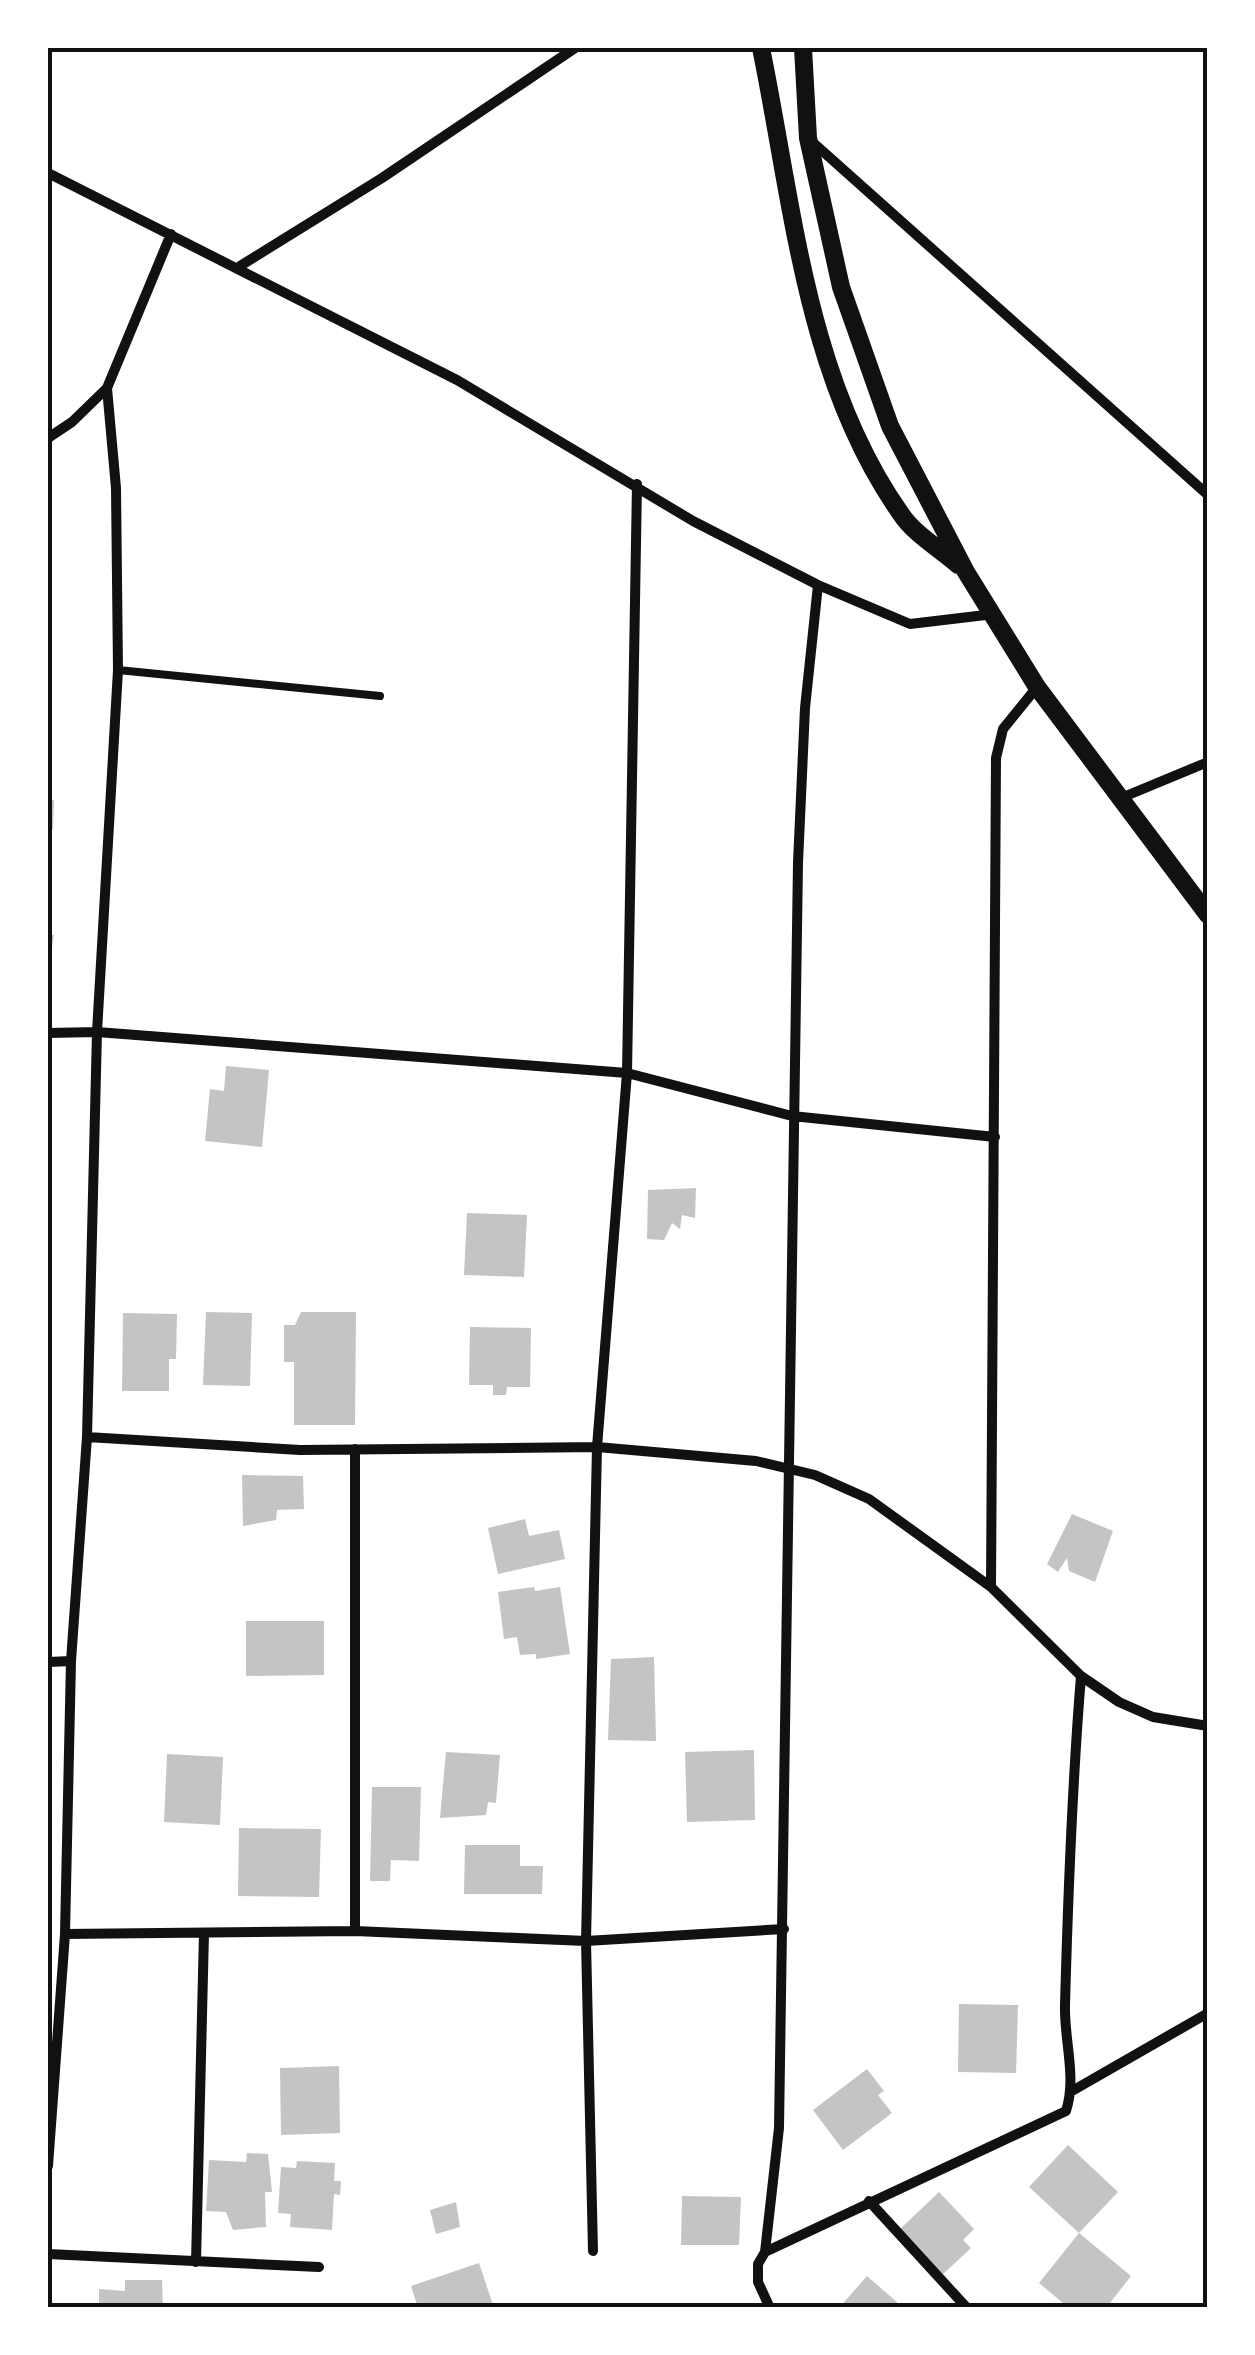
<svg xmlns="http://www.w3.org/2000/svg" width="1255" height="2355" viewBox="0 0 1255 2355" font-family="Manrope,sans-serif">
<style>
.building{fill:#c4c4c4}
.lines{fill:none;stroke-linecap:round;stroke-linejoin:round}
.service{stroke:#111;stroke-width:8}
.minor{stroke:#111;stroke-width:10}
.tertiary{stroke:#111;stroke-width:18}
.neatline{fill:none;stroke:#111;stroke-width:4}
</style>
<rect width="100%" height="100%" fill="#fff"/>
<path class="building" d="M48,800H54L53,829H48Z
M48,935H54L48,971Z
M226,1066L269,1070L262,1147L205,1141L210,1089L224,1091Z
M696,1188L695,1218L682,1215L680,1229L672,1223L664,1240L647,1239L648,1190Z
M467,1213L527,1215L524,1277L464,1275Z
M206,1312L252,1313L250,1386L203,1385Z
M301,1312H356L355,1425H294V1362H284V1325H295Z
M123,1313L177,1314L176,1359H169V1391H122Z
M470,1327L531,1328L530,1387H507L506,1395H493V1385H469Z
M242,1475L303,1476L304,1509L277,1510L276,1520L243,1526Z
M1072,1514L1113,1531L1095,1582L1069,1571L1067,1558L1058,1572L1047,1564Z
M525,1519L529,1536L559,1530L565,1559L498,1574L488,1528Z
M534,1587L535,1591L560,1587L570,1654L536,1659V1654L520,1655L517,1637L504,1639L498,1592Z
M246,1621H324V1675L246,1676Z
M654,1657L656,1741L608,1740L611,1659Z
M754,1750L755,1820L687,1822L685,1752Z
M446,1752L500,1755L496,1803L488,1802L486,1815L440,1818Z
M167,1754L223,1757L220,1825L164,1822Z
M372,1787H421L419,1861L391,1860L390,1881H370Z
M239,1828L321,1829L319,1897L238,1896Z
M465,1845H520V1866H543L542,1894H464Z
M959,2004L1018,2005L1016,2073L958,2072Z
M339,2066L340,2133L281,2135L280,2068Z
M867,2069L884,2091L878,2095L892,2113L843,2150L813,2110Z
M1068,2145L1118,2192L1079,2233L1029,2187Z
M247,2153L268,2154L272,2192H265L266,2227L233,2230L226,2212L206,2211L209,2160L246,2162Z
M297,2161L335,2163L334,2181H341L340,2195L334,2194L332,2230L290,2227L291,2214L278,2213L281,2167L296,2168Z
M939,2192L974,2229L963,2240L971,2248L940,2277L898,2231Z
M682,2196L741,2197L739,2245H681Z
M456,2202L460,2227L436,2234L430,2210Z
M1079,2233L1131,2276L1106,2308H1069L1039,2283Z
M479,2263L494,2308H418L411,2286Z
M867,2276L898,2303L893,2308H839Z
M125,2280H162L163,2308H99V2289L125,2291Z"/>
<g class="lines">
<path class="service" d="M118,670L380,696"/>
<path class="minor" d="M809,139L1208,495
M48,173L457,380L693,521L818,585L910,624L994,614
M240,266L382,178L575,48
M48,438L72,422L107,388L171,234
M1121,798L1208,762
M48,1033L97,1032L627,1073L792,1116L995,1137
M87,1437L300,1450L597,1447L756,1461L815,1475L869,1499L991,1587L1081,1676L1119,1702L1153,1717L1208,1726
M991,1587L996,758L1003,729L1037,687
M48,1662L71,1661
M355,1931V1449
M65,1934L355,1931L586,1941L784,1929
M1072,2091L1208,2013
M48,2166L65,1934L71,1661L87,1437L97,1032L118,670L116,488L107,388
M869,2201L967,2308
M593,2251L586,1941L597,1447L627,1073L637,484
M765,2252L1066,2111C1077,2077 1064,2041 1065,2005C1068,1895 1072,1786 1081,1676
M48,2254L319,2267
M196,2262L204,1933
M770,2308L758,2282V2264L765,2252L779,2128L798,863L805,708L818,585"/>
<path class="tertiary" d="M761,48C793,204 806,380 901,514C914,534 940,549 958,565
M803,48L808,138L841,287L890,426L966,572L1037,687L1208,915"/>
</g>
<rect width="1255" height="2355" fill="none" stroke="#ffffff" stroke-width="100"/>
<rect x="50" y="50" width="1155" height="2255" class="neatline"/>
</svg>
